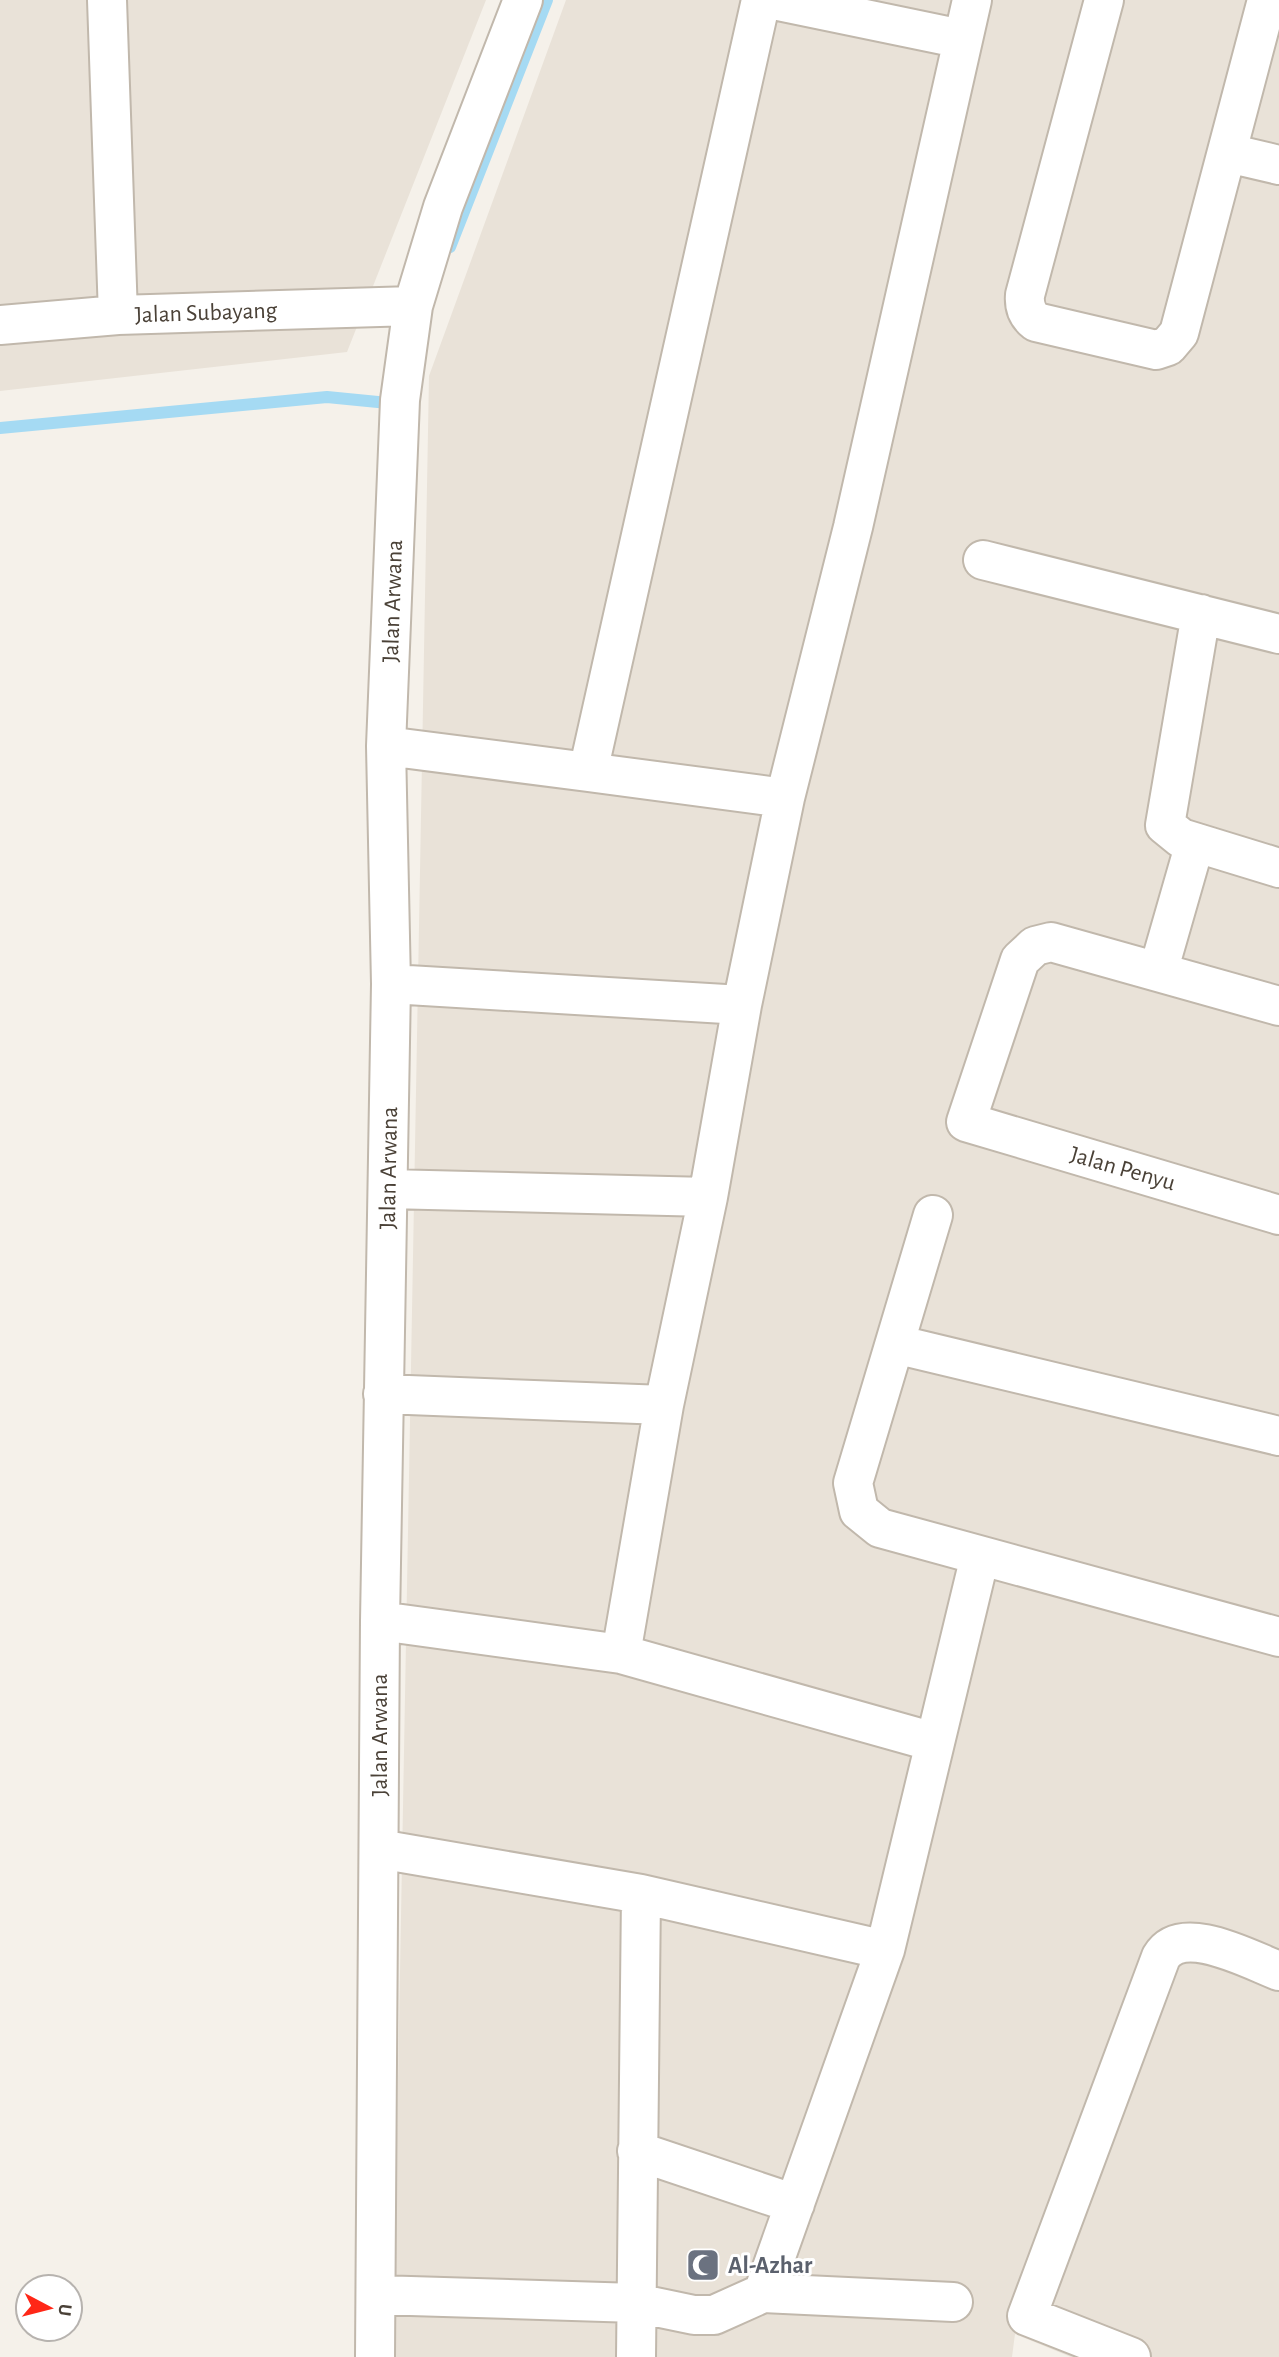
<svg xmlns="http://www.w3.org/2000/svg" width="1279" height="2357" viewBox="0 0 1279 2357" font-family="'Alegreya Sans',sans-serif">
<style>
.residential{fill:#e9e2d8}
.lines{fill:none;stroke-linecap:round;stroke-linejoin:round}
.stream{stroke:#a5daf3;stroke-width:12}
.street-casing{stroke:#c1b8ac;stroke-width:42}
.street{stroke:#fff;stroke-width:38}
.labels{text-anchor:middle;stroke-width:6;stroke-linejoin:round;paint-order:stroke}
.street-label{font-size:24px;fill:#4a4137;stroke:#fff}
.worship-label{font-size:24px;font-weight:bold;fill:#5b616d;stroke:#fff;text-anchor:start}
</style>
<rect width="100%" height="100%" fill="#f5f1ea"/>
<path class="residential" d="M0,0H486L347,352L0,391Z
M566,0H1279V2357H1071L1015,2334L1012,2357H393L429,376Z"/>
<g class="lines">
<path class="stream" d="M450,247L547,0
M0,428L327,397L388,403V411"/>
<defs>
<path id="street" d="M107,0L118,315
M761,0L588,772L785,798
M773,0L962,39
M1104,0L1025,295C1024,306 1027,315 1036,322L1156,350L1168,346L1179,333L1267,0
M1228,153L1279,165
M0,325L118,315L413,306
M983,560L1279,634
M1201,614L1165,825L1181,838L1279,868
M386,746L588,772
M1158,972L1195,843
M391,984L742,1005
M1279,1006L1051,942L1035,946L1020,960L966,1122L1279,1215
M388,1189L708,1197
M933,1215L853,1483L859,1511L880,1528L1279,1637
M895,1344L1279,1436
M383,1394L664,1405
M380,1621L621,1654L934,1742
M621,1654L664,1405L708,1197L742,1005L785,798L853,527L972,0
M379,1849L641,1894
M637,2151L795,2204
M763,2293L953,2302
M377,2295L636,2303L694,2315H714L763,2293L885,1950L980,1556
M375,2357L380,1621L391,984L386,746L400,400L413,306L443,207L523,0
M636,2357L641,1894L885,1950
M1131,2357L1027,2316L1161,1957C1182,1922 1250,1960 1279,1971"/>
</defs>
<use href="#street" class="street-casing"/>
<use href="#street" class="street"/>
</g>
<defs>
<symbol id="mosque-square" viewBox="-11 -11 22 22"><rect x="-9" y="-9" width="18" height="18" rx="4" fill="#6b7280" stroke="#fff"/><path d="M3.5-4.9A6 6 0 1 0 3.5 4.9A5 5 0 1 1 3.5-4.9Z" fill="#fff"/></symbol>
</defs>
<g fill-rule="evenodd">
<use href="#mosque-square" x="684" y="2246" width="38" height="38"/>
</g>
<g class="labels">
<g class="street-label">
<text transform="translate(206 312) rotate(-2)" y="8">Jalan Subayang</text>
<text transform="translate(392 601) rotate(-88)" y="8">Jalan Arwana</text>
<text transform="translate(388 1168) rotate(-89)" y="8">Jalan Arwana</text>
<text transform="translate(1123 1168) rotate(16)" y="8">Jalan Penyu</text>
<text transform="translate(379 1735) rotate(-90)" y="8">Jalan Arwana</text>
</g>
<g class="worship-label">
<text x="728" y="2273">Al-Azhar</text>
</g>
</g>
<g transform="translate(49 2308) rotate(97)"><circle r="33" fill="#ffffff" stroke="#b7b3af" stroke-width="2"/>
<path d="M0-5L12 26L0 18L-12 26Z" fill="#ff2717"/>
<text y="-10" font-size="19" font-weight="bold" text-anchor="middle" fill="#4a4137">U</text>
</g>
</svg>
